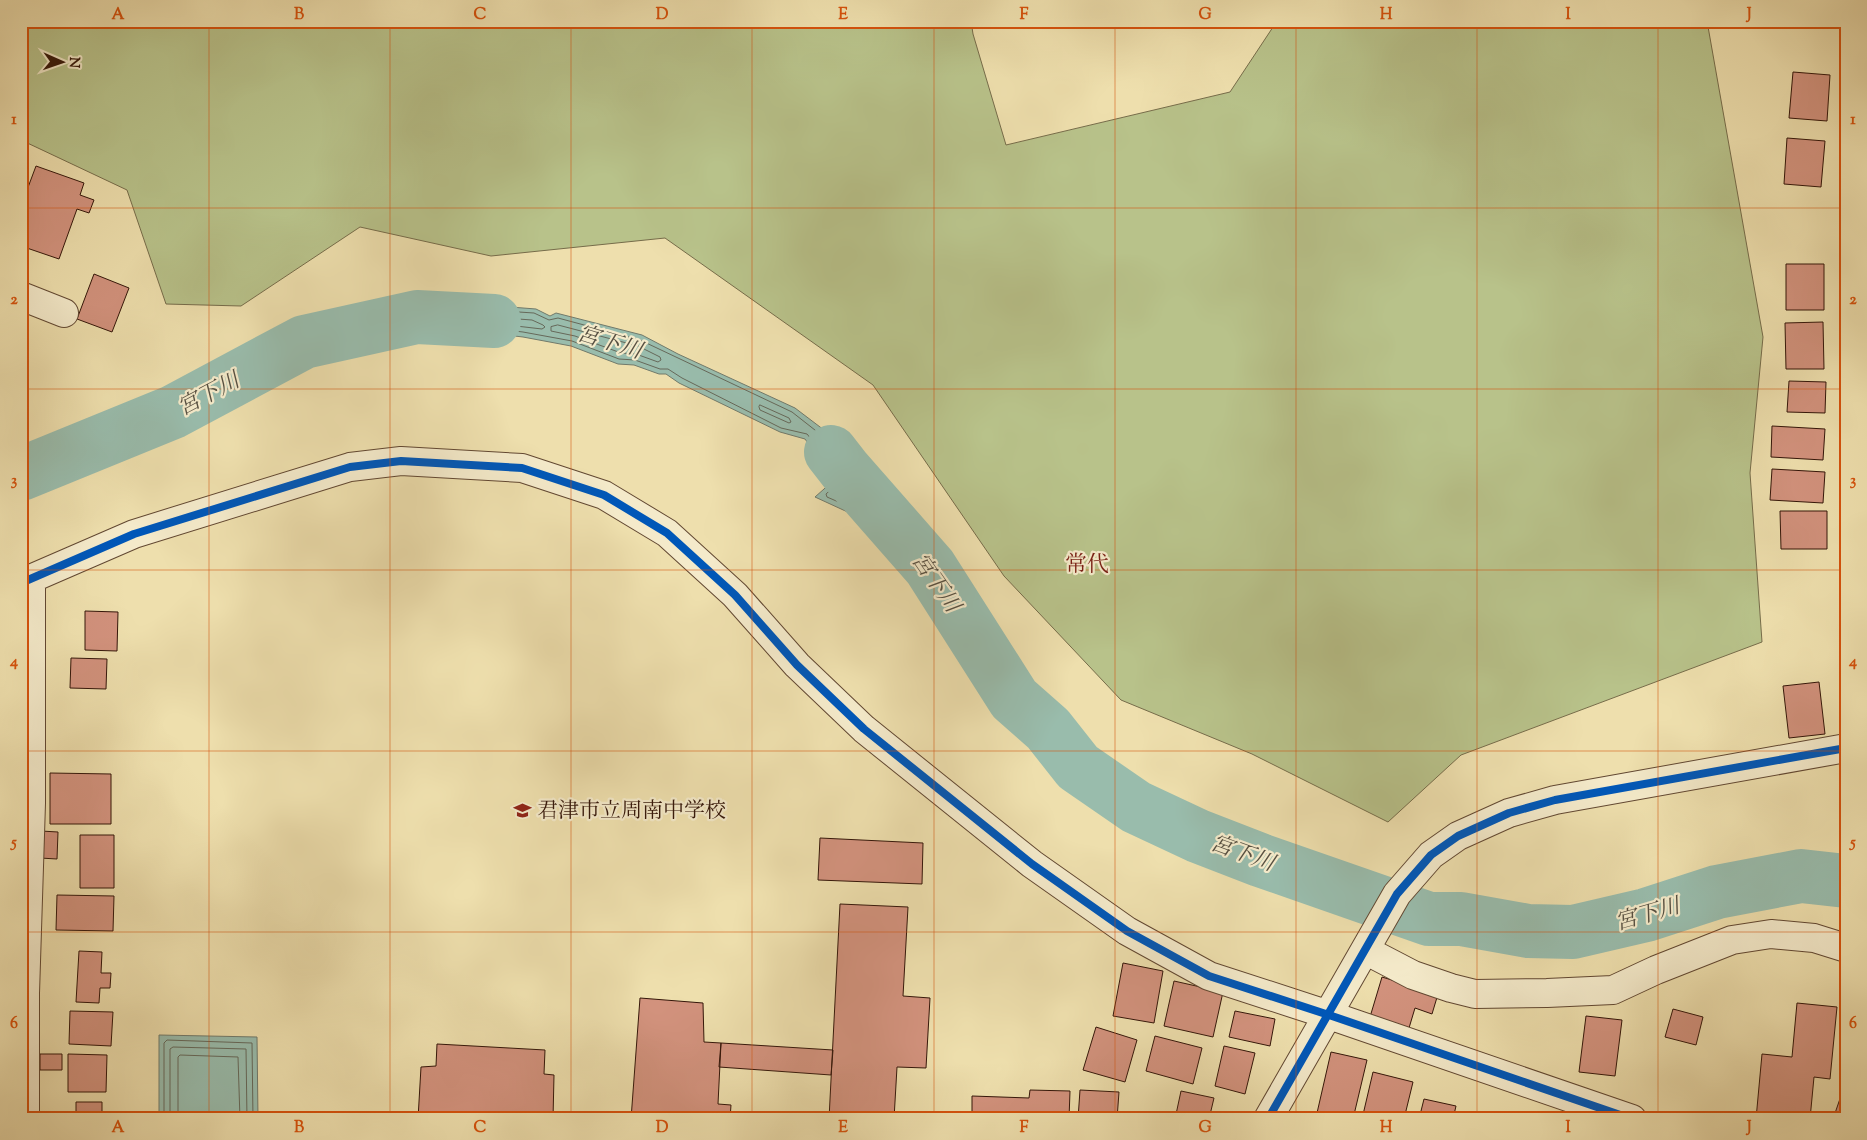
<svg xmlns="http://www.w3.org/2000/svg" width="1867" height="1140" viewBox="0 0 1867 1140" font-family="'Sorts Mill Goudy','Noto Serif JP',serif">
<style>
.green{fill:#b8c28a;stroke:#766c4a}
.water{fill:#99bcac;stroke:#717a6b}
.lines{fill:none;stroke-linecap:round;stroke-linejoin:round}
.shore{stroke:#66695a;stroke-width:1}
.river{stroke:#99bcac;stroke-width:54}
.building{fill:#d2927d;stroke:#341609}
.minor-casing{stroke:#624832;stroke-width:30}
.minor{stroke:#f4eaca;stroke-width:28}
.cycleway-casing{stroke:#f4eaca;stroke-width:11}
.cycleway{stroke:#0057b8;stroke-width:8}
.grid{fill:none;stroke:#d6520c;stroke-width:1;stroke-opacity:0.55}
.labels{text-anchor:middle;stroke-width:4.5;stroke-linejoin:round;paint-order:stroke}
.poi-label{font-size:21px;fill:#341609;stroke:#f4eaca;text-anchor:start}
.water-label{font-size:22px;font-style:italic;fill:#575042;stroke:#f4eaca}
.neighbourhood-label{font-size:22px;fill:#7a1f14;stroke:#f4eaca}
.neatline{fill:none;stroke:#d6520c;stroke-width:2}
.grid-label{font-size:16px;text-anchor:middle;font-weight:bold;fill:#d6520c}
</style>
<rect width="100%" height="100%" fill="#eedfad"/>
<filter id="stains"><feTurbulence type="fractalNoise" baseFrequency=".004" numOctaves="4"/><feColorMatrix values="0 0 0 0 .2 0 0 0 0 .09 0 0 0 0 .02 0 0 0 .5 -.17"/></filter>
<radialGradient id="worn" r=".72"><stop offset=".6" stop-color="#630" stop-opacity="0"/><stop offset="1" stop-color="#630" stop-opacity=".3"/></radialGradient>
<path class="green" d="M21,21H971L973,34L1006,145L1230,92L1277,21H1707L1763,337L1750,473L1762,642L1461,755L1388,822L1252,754L1121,700L1004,576L873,385L665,238L491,256L360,227L241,306L166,304L127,190L21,140Z"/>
<path class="water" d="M420,300L536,309L550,316L556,313L642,335L678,354L795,408L824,430L836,446L854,462L861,460L873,475L881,478L889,500L865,520L815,497L833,481L827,469L805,439L780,432L679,383L666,374H659L634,365L618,364L571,346L523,337L421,325Z
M1438,897L1483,911L1527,919L1598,916L1608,922L1619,918L1621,927L1618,934L1572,942H1531L1513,938L1464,921L1455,923L1451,928L1435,926L1418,921Z
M159,1035L257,1037L258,1119H159Z"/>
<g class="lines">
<path class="shore" d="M426,306L534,313L549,320L558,318L640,340L792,412L820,434L832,449L850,466L859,467L869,479L877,482L883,498L864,513L827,497L826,494L837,484L838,478L822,452L807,434L781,428L682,378L668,369H660L635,360L619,359L572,341L523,332L428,321L426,319Z
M463,315L532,320L543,325L545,327L542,329L464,320L462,318Z
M558,325L638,346L660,357L661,360L658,362L636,354L621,353L575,336L551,331V327Z
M760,405L789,418L791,422L789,423L760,410L759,407Z
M844,470L857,474L865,483L873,488L875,497L863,506L838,495V492L844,484L842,473Z
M1441,903L1482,916L1527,924L1597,921L1608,927L1609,929L1607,931L1572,937H1532L1514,933L1465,916L1453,919L1448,923L1429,919V916Z
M164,1119V1043L167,1040L252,1043L253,1119
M170,1119V1049L173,1047L246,1049L247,1119
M178,1119V1057L180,1055L238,1057L240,1119"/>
<path class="river" d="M831,452L845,470L930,567L1014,699L1048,729L1078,767L1136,807L1198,836L1260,860L1429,919H1461L1528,931L1573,932L1646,915L1717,892L1801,876L1846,881
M21,474L173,412L304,342L417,317L494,321"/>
</g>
<path class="building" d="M1793,72L1830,75L1827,121L1789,118Z
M1787,138L1825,141L1821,187L1784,184Z
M36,166L84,183L80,195L94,200L89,213L77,209L59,259L21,246V206Z
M1786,264H1824V310H1786Z
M94,274L129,288L112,332L77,319Z
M1823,322L1824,369H1786L1785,323Z
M1789,381L1826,382L1825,413L1787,412Z
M1772,426L1825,429L1823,460L1771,457Z
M1772,469L1825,472L1823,503L1770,500Z
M1780,511H1827V549H1781Z
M85,611L118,612L117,651L85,650Z
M71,658L107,659L106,689L70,688Z
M1819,682L1825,734L1789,738L1783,686Z
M50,773L111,774V824H50Z
M41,831L58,832L57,859L40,858Z
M80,835H114V888H80Z
M820,838L923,843L922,884L818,880Z
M57,895L114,896L113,931L56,930Z
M840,904L908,907L903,996L930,998L926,1068L897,1067L894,1119H829Z
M79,951L102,952L101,973H111L110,988H100L99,1003L76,1002Z
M1123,963L1163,971L1154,1023L1113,1016Z
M1382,977L1438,994L1432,1014L1415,1008L1409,1028L1370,1017Z
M1174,981L1223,992L1213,1037L1164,1026Z
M640,998L703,1003L704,1042L721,1043L718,1104L731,1105L730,1119H631Z
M1797,1003L1837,1007L1830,1079L1814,1077L1810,1119H1756L1762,1054L1792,1057Z
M1673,1009L1703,1017L1696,1045L1665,1037Z
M70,1011L113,1012L111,1046L69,1044Z
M1235,1011L1275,1019L1270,1046L1229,1037Z
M1586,1016L1622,1020L1615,1076L1579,1072Z
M1096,1027L1137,1040L1125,1082L1083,1070Z
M1155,1036L1202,1048L1193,1084L1146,1071Z
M721,1043L833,1050L831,1075L719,1067Z
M437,1044L545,1050L544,1074L554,1075L553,1119H418L421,1067L436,1066Z
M1224,1046L1255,1053L1245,1094L1215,1086Z
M1331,1052L1367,1060L1353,1119H1342L1317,1113Z
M40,1054H62V1070H40Z
M68,1054L107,1055L106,1092H68Z
M1373,1072L1413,1082L1404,1119H1362Z
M1030,1090L1070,1091L1069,1119H972V1096L1029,1098Z
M1080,1090L1119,1092L1117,1119H1078Z
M1843,1090L1846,1091V1119H1833Z
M1181,1091L1214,1098L1209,1119H1175Z
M1424,1099L1456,1106L1453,1119H1419Z
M76,1102H102V1119H76Z"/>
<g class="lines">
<defs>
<path id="minor" d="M21,296L64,313
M21,583L134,534L350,467L401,461L522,468L604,495L667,533L735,595L797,665L864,729L1032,864L1127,931L1209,976L1329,1015L1632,1119
M1365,950L1413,975L1451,988L1475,994L1547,993L1613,990L1656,970L1732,940L1771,934L1814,938L1846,948
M25,1119V993L31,803V579
M1268,1119L1397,894L1431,855L1458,836L1509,813L1555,800L1846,748"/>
</defs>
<use href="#minor" class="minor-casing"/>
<use href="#minor" class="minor"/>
<defs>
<path id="cycleway" d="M21,583L134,534L350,467L401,461L522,468L604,495L667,533L735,595L797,665L864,729L1032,864L1127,931L1209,976L1329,1015L1632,1119
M1268,1119L1397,894L1431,855L1458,836L1509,813L1555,800L1846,748"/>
</defs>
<use href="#cycleway" class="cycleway-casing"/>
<use href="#cycleway" class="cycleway"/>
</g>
<path class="grid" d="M209,21V1119M390,21V1119M571,21V1119M752,21V1119M934,21V1119M1115,21V1119M1296,21V1119M1477,21V1119M1658,21V1119M21,208H1846M21,389H1846M21,570H1846M21,751H1846M21,932H1846"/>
<defs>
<symbol id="school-bare" viewBox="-9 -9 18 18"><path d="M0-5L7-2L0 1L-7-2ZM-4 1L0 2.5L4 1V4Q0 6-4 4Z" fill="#8f2418" stroke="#f4eaca" stroke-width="2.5" paint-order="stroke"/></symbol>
</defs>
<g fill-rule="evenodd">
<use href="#school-bare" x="510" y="798" width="25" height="25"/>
</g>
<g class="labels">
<g class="poi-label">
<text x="537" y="817">君津市立周南中学校</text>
</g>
<g class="water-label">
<text transform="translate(610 341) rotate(17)" y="8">宮下川</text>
<text transform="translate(208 393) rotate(-28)" y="8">宮下川</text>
<text transform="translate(937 582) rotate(55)" y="8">宮下川</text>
<text transform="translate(1243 852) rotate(20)" y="8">宮下川</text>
<text transform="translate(1647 913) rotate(-16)" y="8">宮下川</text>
</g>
<g class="neighbourhood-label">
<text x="1087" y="571">常代</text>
</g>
</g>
<rect width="1867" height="1140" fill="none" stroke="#eedfad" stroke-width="55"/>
<g transform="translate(62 62) rotate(92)" stroke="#f4eaca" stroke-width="4" paint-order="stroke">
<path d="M0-4L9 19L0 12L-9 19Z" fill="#341609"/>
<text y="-8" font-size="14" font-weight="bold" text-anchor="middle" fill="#341609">N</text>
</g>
<rect x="28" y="28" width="1812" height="1084" class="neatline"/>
<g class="grid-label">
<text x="118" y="19">A</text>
<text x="299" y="19">B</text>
<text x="480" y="19">C</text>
<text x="662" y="19">D</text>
<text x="843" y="19">E</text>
<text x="1024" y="19">F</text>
<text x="1205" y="19">G</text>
<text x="1386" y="19">H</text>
<text x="1568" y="19">I</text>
<text x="1749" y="19">J</text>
<text x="14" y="124">1</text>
<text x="1853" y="124">1</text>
<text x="14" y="304">2</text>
<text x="1853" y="304">2</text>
<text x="14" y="485">3</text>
<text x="1853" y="485">3</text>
<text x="14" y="666">4</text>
<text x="1853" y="666">4</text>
<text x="14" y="847">5</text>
<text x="1853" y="847">5</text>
<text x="14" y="1028">6</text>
<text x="1853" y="1028">6</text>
<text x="118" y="1132">A</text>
<text x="299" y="1132">B</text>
<text x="480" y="1132">C</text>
<text x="662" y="1132">D</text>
<text x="843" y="1132">E</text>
<text x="1024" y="1132">F</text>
<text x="1205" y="1132">G</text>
<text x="1386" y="1132">H</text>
<text x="1568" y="1132">I</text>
<text x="1749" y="1132">J</text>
</g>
<rect width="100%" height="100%" filter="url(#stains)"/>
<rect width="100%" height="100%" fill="url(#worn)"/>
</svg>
